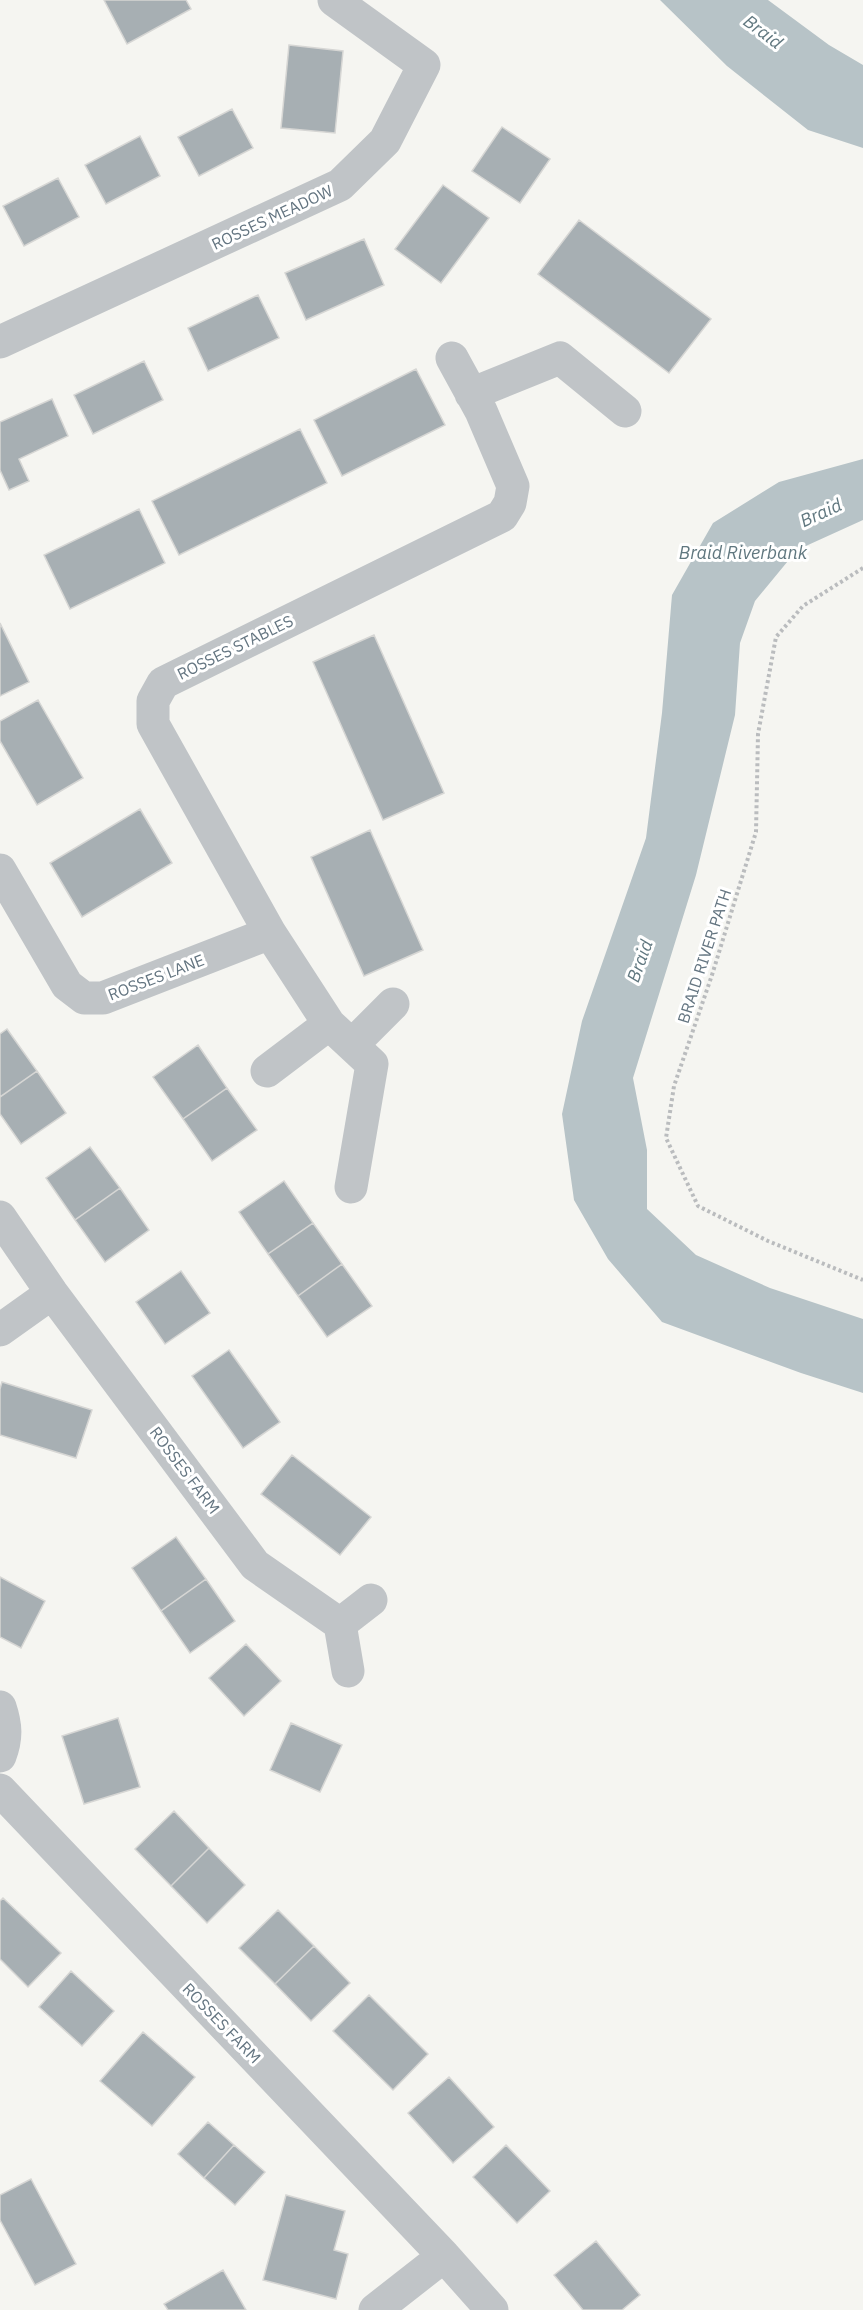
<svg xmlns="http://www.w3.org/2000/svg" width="863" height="2310" viewBox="0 0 863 2310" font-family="'IBM Plex Sans',sans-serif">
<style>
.water{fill:#b7c3c7}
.building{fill:#a7afb3;stroke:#d6d6d4;stroke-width:1.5}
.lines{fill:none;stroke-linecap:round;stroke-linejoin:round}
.path{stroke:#babcbe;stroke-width:4;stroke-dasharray:3 3;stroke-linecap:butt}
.minor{stroke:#c0c4c7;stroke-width:33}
.labels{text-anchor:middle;stroke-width:6;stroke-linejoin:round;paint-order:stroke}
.street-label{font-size:16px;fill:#647581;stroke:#fff}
.water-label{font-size:18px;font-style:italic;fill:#60777f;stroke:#fff}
</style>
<rect width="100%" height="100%" fill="#f5f5f1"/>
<path class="water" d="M660,0H768L829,45L863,65V148L808,130L727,66Z
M863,459V520L797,550L755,601L740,643L735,715L696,875L633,1078L647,1150V1209L696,1255L770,1288L863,1319V1393L801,1373L662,1322L608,1259L574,1200L562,1114L582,1021L646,838L662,713L672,595L713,523L779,482Z"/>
<path class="building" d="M104,0H186L191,9L127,44Z
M289,45L343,51L335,133L281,128Z
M232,109L253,148L199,176L178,137Z
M502,127L550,159L520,203L472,171Z
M140,136L160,176L106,204L85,165Z
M58,178L79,217L24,246L3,206Z
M443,185L489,218L441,283L395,249Z
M579,220L711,319L669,373L538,274Z
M364,239L384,285L306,320L285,273Z
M258,295L279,338L208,371L188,328Z
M144,361L163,400L93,434L74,395Z
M416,369L445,425L342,476L314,420Z
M52,399L68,436L19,459L29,481L9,490L0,470V422Z
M300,429L327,483L179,555L152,501Z
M139,509L165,563L70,609L44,555Z
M0,623L29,682L0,696Z
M374,635L444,793L383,820L313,662Z
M38,700L83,778L37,805L0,741V721Z
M140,809L172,863L82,917L50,863Z
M370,830L423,950L364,976L311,857Z
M7,1029L37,1071L0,1097V1034Z
M198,1045L227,1088L183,1119L153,1077Z
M37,1071L66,1113L21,1144L0,1114V1097Z
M227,1088L257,1130L212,1161L183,1119Z
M90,1147L120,1188L75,1220L46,1178Z
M284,1181L313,1223L268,1254L239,1212Z
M120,1188L149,1230L105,1262L75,1220Z
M313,1223L342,1264L298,1296L268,1254Z
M342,1264L372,1306L327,1337L298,1296Z
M181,1271L210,1313L165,1344L136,1302Z
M229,1350L280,1422L243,1448L192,1376Z
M2,1382L92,1410L76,1458L0,1435V1389Z
M292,1455L371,1517L340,1555L261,1494Z
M176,1537L206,1579L161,1611L132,1568Z
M0,1577L45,1601L21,1648L0,1637Z
M206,1579L235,1621L190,1653L161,1611Z
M246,1644L281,1681L244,1716L209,1678Z
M118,1718L140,1787L84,1804L62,1736Z
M291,1723L342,1745L320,1792L270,1770Z
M174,1811L209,1848L171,1886L135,1849Z
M209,1848L245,1885L207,1923L171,1886Z
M3,1898L61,1953L28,1987L0,1959V1901Z
M278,1910L314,1946L275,1984L239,1948Z
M314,1946L350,1983L311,2021L275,1984Z
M71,1971L114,2011L82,2046L39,2007Z
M369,1995L428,2054L393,2090L333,2031Z
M143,2032L195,2077L152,2126L100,2081Z
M449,2077L494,2127L453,2163L408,2113Z
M208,2122L234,2145L204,2178L178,2154Z
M234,2145L265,2172L235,2205L204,2178Z
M506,2145L550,2191L517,2223L473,2177Z
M31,2179L76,2264L35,2285L0,2220V2195Z
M286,2195L345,2211L334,2250L348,2254L336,2299L263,2280Z
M596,2241L640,2295L622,2310H583L554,2275Z
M223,2270L246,2310H168L164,2304Z"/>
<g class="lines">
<path class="path" d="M863,568L803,606L776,637L758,734L756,832L712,975L674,1086L666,1138L698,1206L768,1241L863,1280"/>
<path class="minor" d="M0,342L340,185L385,141L424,65L334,0
M471,394L560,358L625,411
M0,870L67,985L84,998H103L270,933
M352,1045L393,1004
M267,1071L329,1024
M351,1187L372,1064L329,1024L270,933L153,724V701L163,683L502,516L510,503L513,486L481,411L452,358
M0,1217L52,1293L255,1565L340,1624
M0,1330L52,1293
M348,1671L340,1624L371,1600
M0,1707C6,1725 7,1738 0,1756
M0,1790L444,2256L492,2310
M375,2310L444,2256"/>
</g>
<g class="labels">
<g class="street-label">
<text transform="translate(272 217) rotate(-25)" y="6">ROSSES MEADOW</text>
<text transform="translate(235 647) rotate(-26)" y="6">ROSSES STABLES</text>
<text transform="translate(704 956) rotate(-72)" y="6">BRAID RIVER PATH</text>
<text transform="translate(156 977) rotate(-21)" y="6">ROSSES LANE</text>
<text transform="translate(185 1470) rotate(53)" y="6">ROSSES FARM</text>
<text transform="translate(222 2023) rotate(46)" y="6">ROSSES FARM</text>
</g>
<g class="water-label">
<text transform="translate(763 32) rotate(37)" y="6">Braid</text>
<text transform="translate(821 513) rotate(-25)" y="6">Braid</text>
<text x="743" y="559">Braid Riverbank</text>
<text transform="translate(640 961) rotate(-70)" y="6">Braid</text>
</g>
</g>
</svg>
